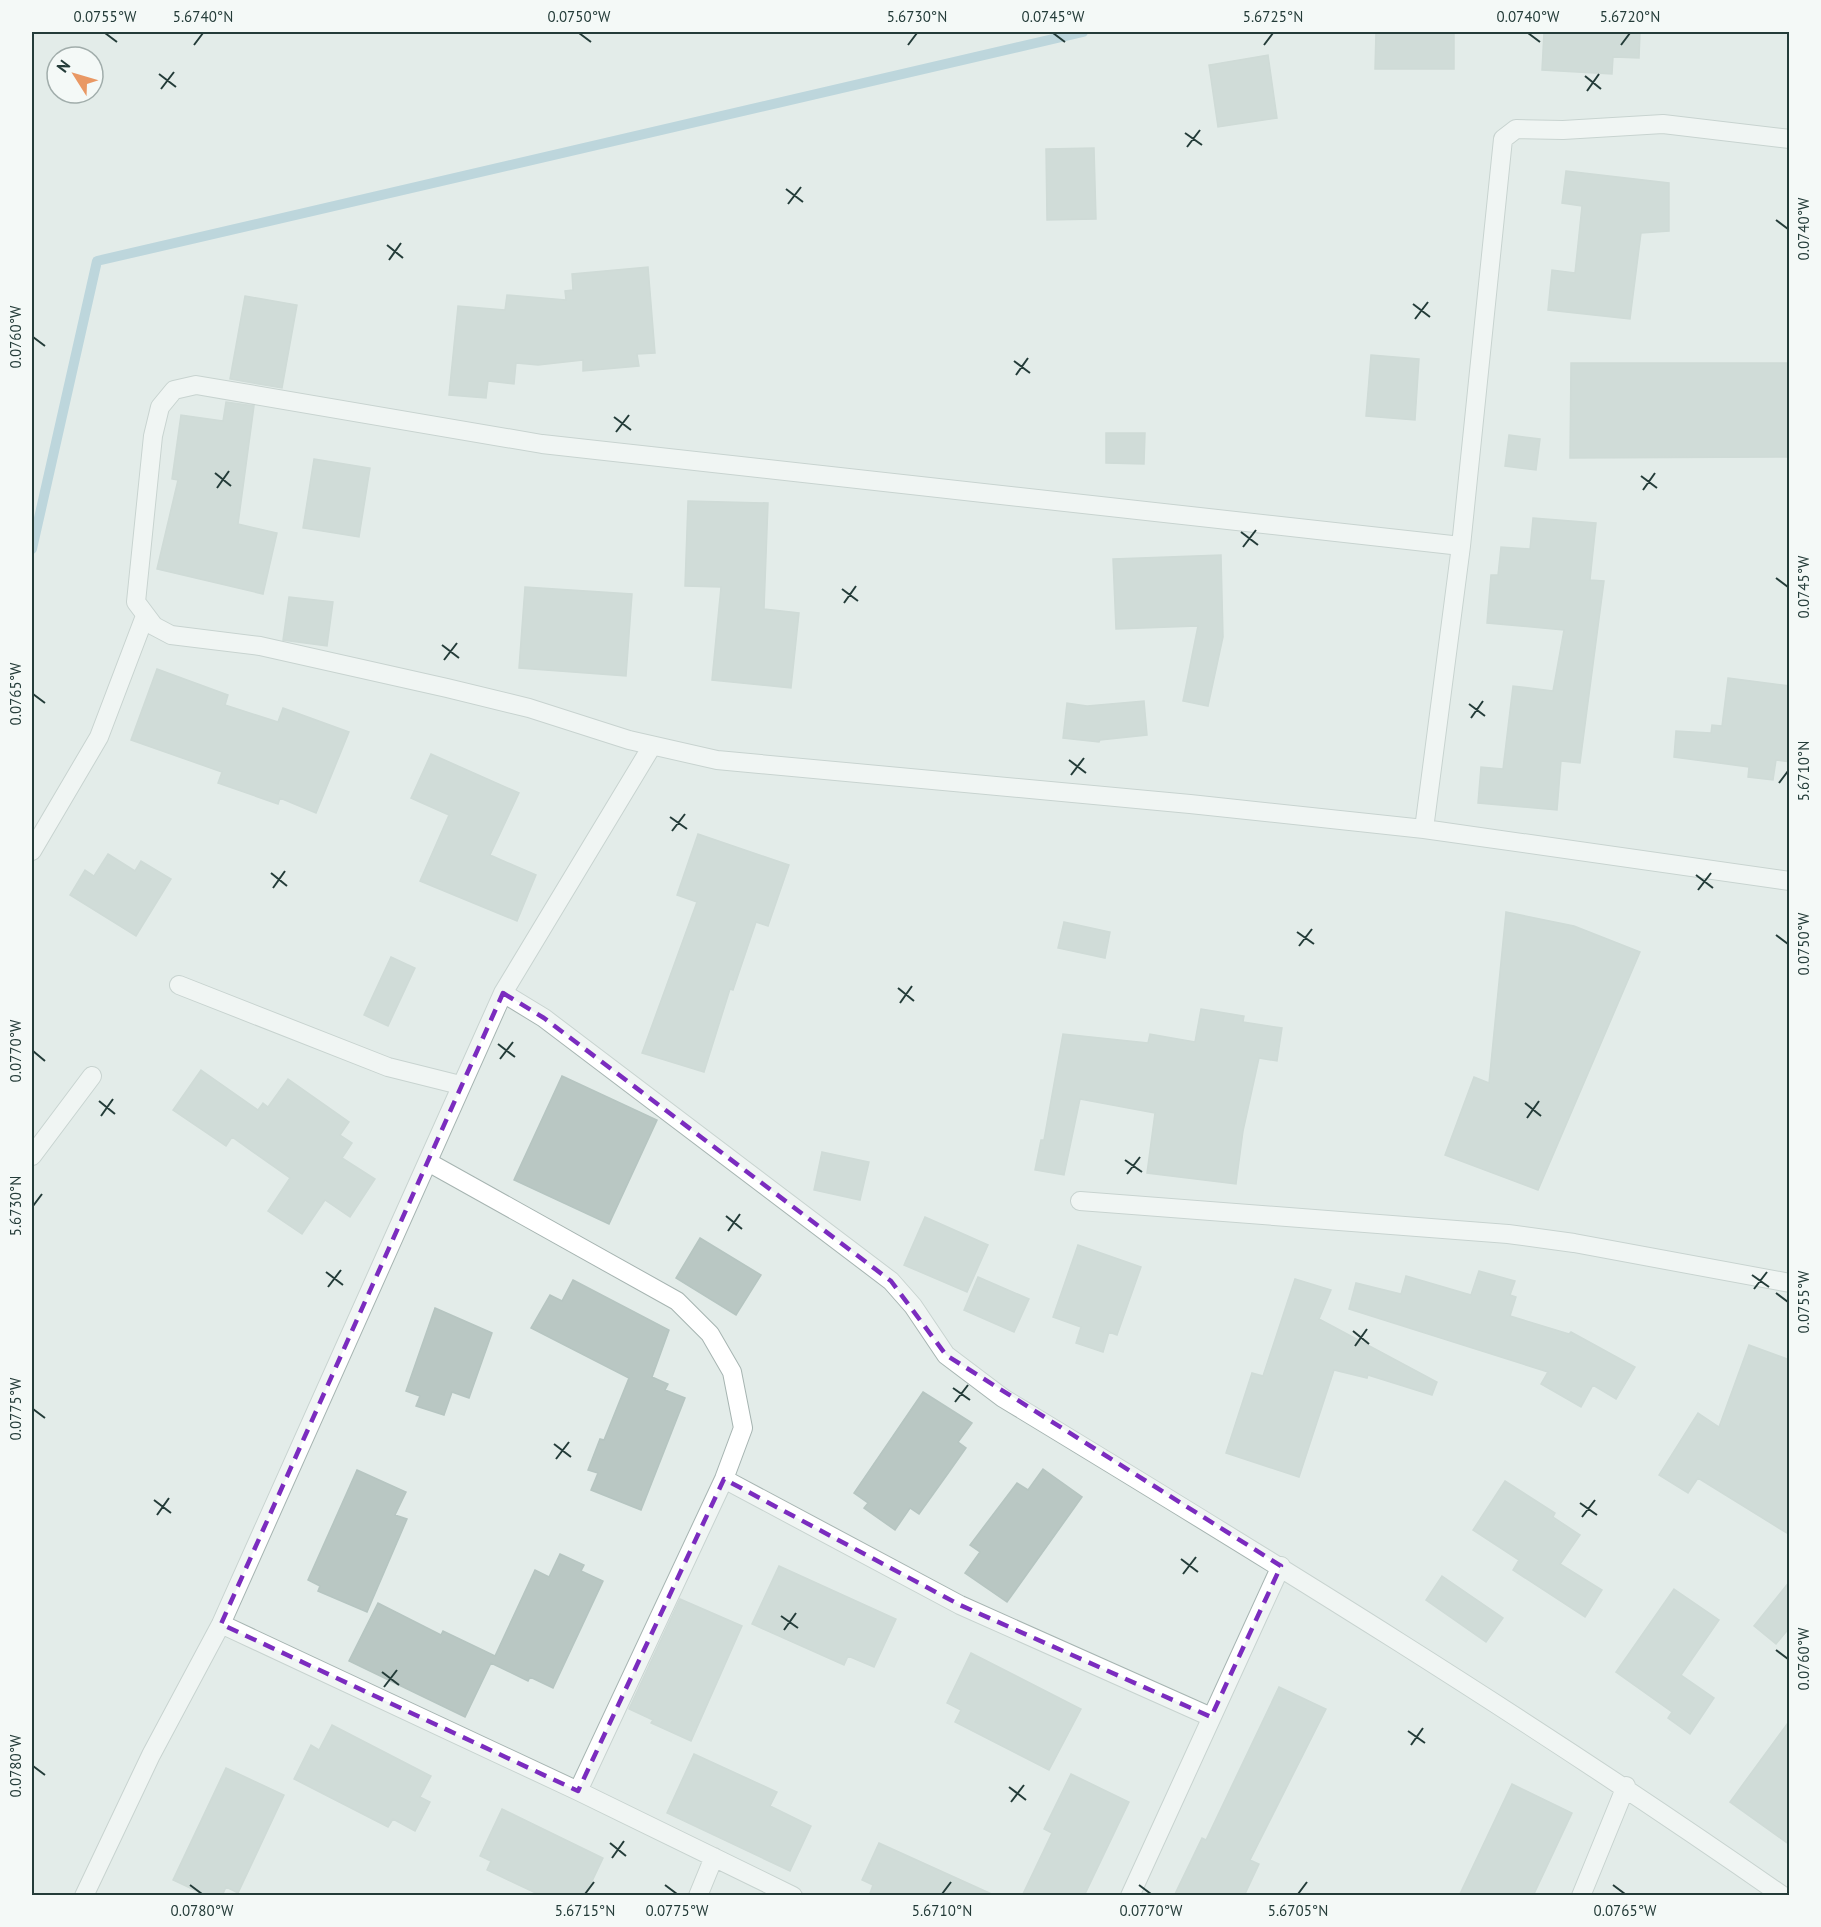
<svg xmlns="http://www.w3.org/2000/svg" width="1821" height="1927" viewBox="0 0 1821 1927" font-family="'PT Sans',sans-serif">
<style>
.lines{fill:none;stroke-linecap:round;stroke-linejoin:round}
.stream{stroke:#8fbbcd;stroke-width:10}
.building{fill:#b9c7c3;stroke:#b6c5c1;stroke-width:1.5}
.lane-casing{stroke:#a6b4b1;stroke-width:20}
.street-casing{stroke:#a6b4b1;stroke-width:20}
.lane{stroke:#fff;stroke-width:18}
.street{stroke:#fff;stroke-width:18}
.marked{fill:none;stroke:#7b2cbf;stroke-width:4.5;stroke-dasharray:12 8;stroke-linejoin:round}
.ticks{fill:none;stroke:#243c39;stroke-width:2}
.neatline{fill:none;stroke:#243c39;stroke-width:2}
.ticks-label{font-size:15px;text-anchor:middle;fill:#243c39}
</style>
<rect width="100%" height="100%" fill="#e3ece9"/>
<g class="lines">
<path class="stream" d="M32,549L97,261L1083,32"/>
</g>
<path class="building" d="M1376,32H1454V69H1375Z
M1544,32H1640L1639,58L1613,57L1612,74L1542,70Z
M1268,55L1277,118L1218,127L1209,65Z
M1094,148L1096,219L1047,220L1046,149Z
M1566,171L1669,183V231L1641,233L1630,319L1548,310L1552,270L1575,273L1582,206L1562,203Z
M648,267L655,353L637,354L639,366L583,371V360L538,365L516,363L514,384L488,381L486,398L449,395L458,306L505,310L507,295L566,300L565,291L573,290L572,274Z
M245,296L297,305L282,388L230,379Z
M1371,355L1419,359L1415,420L1366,416Z
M1571,363H1790V457L1570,458Z
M226,402L254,406L238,524L277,533L263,594L157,569L178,480L172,479L181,415L223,421Z
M1106,433H1145L1144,464L1106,463Z
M1509,435L1540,439L1536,470L1505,466Z
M314,459L370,468L359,537L303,528Z
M688,501L768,503L764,609L799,613L791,688L712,680L721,587L685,586Z
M1533,518L1596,523L1590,580L1604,581L1580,763L1561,761L1557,810L1478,803L1481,767L1503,769L1513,686L1553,691L1564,630L1487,623L1491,575H1498L1501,547L1530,549Z
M1221,555L1223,637L1208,706L1183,701L1198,626L1116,629L1113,559Z
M525,587L632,594L626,676L519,668Z
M289,597L333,602L327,646L283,640Z
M157,669L228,695L225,705L278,722L283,708L349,732L316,813L280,798L278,804L218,783L222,772L131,740Z
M1728,678L1790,686V762L1776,760L1773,780L1748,777L1749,767L1674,757L1676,731L1711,733L1712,725L1722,726Z
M1144,701L1147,735L1100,740L1099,742L1063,738L1067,703L1087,706Z
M431,754L519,793L490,855L536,875L517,921L420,881L449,815L411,798Z
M698,834L789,865L768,926L756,922L733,990L730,989L704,1072L642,1053L697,902L677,895Z
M108,854L135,871L141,861L171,879L136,936L70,895L85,870L94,876Z
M1506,912L1574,926L1640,952L1538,1190L1445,1155L1474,1077L1489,1083Z
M1064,922L1110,932L1105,958L1058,948Z
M391,957L415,968L388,1026L364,1015Z
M1201,1009L1244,1016L1243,1022L1282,1028L1277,1061L1259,1058L1243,1131L1236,1184L1147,1173L1155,1113L1080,1099L1064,1175L1035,1170L1041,1140H1044L1063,1034L1148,1043L1150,1034L1195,1042Z
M201,1070L258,1110L263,1103L268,1107L288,1079L349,1122L340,1135L352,1143L342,1158L375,1179L350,1217L325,1200L302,1234L268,1211L290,1178L232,1137L226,1146L173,1110Z
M562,1076L657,1120L609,1224L514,1180Z
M822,1152L869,1162L860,1200L814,1190Z
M925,1217L988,1245L967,1292L904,1265Z
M700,1238L761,1275L736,1315L676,1278Z
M1078,1245L1141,1267L1117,1335L1109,1332L1103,1352L1076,1343L1081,1327L1053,1317Z
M1479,1271L1515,1281L1510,1295L1516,1297L1510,1316L1569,1334L1571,1332L1635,1367L1616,1399L1593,1385L1581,1407L1541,1384L1548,1372L1349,1309L1356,1283L1401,1294L1406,1276L1471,1295Z
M978,1277L1029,1299L1014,1332L964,1310Z
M1295,1279L1331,1290L1319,1319L1437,1382L1432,1395L1368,1375L1367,1378L1334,1370L1299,1477L1226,1453L1252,1373L1263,1376Z
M573,1280L669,1330L652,1377L668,1384L665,1390L685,1398L641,1510L591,1490L598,1473L588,1470L600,1439L604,1440L629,1378L531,1328L550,1295L562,1301Z
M435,1308L492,1333L469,1398L452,1392L444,1415L416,1406L420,1396L406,1391Z
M1749,1345L1790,1360V1535L1698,1478L1688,1493L1659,1475L1698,1413L1719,1427Z
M923,1392L972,1423L958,1442L966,1448L949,1472L919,1514L910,1508L895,1530L864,1508L868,1503L854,1493Z
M1043,1469L1082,1497L1007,1602L965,1573L980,1552L970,1545L1017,1483L1028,1490Z
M357,1470L406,1492L395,1515L407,1519L367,1612L318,1591L320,1586L308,1580Z
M1505,1481L1555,1513L1553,1517L1580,1535L1560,1564L1602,1590L1585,1617L1513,1570L1519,1560L1473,1530Z
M560,1554L584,1565L581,1571L603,1581L553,1688L530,1677L528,1681L491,1663L465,1717L349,1661L378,1603L441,1635L443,1631L495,1656L535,1570L549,1577Z
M779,1566L896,1619L874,1667L848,1656L844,1665L752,1624Z
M1442,1576L1503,1618L1486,1642L1426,1600Z
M1790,1581V1627L1776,1644L1754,1626Z
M1674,1589L1719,1620L1681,1675L1714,1698L1690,1734L1668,1718L1672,1712L1616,1672Z
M680,1599L742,1626L691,1741L651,1723L653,1720L629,1709Z
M971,1653L1081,1709L1049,1770L955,1722L961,1710L947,1703Z
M1279,1687L1326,1709L1250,1860L1259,1864L1244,1896H1174L1202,1838L1206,1840Z
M1790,1720V1845L1730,1802Z
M332,1725L431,1776L420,1797L430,1802L415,1831L393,1819L388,1827L294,1779L311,1745L319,1750Z
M694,1754L777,1792L770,1806L811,1826L790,1871L667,1813Z
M226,1768L284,1795L238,1893L226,1887L222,1896H207L173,1880Z
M1071,1774L1129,1802L1084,1896H1022L1052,1833L1044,1829Z
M1512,1784L1572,1813L1533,1896H1459Z
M502,1809L603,1858L585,1896H542L487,1870L491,1861L480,1856Z
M879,1843L996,1896H869L873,1885L862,1880Z"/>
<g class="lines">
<defs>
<path id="lane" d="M179,985L388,1067L460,1085"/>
<path id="street" d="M1461,546L542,444L196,385L174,390L160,407L153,436L136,602L154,626L171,635L260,646L447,688L529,708L629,740L717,760L1190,804L1424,829L1790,881
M1424,829L1461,546L1503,139L1516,129L1563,130L1663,124L1790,139
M32,851L99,737L145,616
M503,993L544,1018L891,1281L913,1306L946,1355L1003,1398C1267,1558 1529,1719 1783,1896
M32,1156L92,1076
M428,1162L677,1301L710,1334L732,1372L743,1428L724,1479L578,1791
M1080,1201L1508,1234L1574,1243L1790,1283
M724,1479L960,1605L1211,1717
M221,1624L578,1791L793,1896
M84,1896L151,1755L221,1624L503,993L652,746
M698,1896L714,1857
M1130,1896L1281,1566
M1581,1896L1626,1786"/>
</defs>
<use href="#lane" class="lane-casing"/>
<use href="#street" class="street-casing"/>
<use href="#lane" class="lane"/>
<use href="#street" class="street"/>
</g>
<path d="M0 0H1821V1927H0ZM503,993L544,1018L891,1281L946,1355L1281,1566L1211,1717L960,1605L724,1479L578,1791L221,1624Z" fill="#e3ece9" fill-opacity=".55" fill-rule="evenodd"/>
<path class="marked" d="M503,993L544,1018L891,1281L946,1355L1281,1566L1211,1717L960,1605L724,1479L578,1791L221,1624Z"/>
<path class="ticks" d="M105,33L117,42M579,33L591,42M1053,33L1065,42M1528,33L1540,42M194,45L203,33M908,45L917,33M1264,45L1273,33M1621,45L1630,33M159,74L176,87M1585,76L1601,89M161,89L174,72M1587,91L1599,74M1185,133L1202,145M1187,147L1200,130M786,189L803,202M788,204L801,187M1776,220L1788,229M387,245L403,258M389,260L401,243M1413,304L1430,317M1415,319L1428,302M33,337L45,346M1014,361L1030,373M1016,375L1028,358M614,417L631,430M616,432L629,415M215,473L231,486M1641,476L1657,488M217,488L229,471M1643,490L1655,473M1241,532L1258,545M1243,547L1256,530M1776,578L1788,587M842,589L858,601M844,603L856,586M442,645L459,658M444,660L457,643M33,694L45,703M1469,704L1485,716M1471,718L1483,701M1069,760L1086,773M1071,775L1084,758M1779,783L1788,771M670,817L687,829M672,831L685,814M271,873L287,886M1696,875L1713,888M273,888L285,871M1698,890L1711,873M1297,932L1314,944M1776,935L1788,944M1299,946L1312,929M898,988L914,1001M900,1003L912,986M498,1044L515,1057M33,1051L45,1061M500,1059L513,1042M99,1101L115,1114M1525,1103L1541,1116M101,1116L113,1099M1527,1118L1539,1101M1125,1160L1142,1172M1127,1174L1140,1157M33,1206L42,1194M726,1216L742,1229M728,1231L740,1214M326,1272L343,1285M1752,1275L1769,1287M328,1287L341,1270M1754,1289L1767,1272M1776,1293L1788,1302M1353,1331L1369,1344M1355,1346L1367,1329M953,1388L970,1400M955,1402L968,1385M33,1409L45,1418M554,1444L571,1457M556,1459L569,1442M154,1500L171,1513M1580,1503L1597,1515M157,1515L169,1498M1582,1517L1595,1500M1181,1559L1198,1572M1183,1574L1196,1557M781,1616L798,1628M784,1630L796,1613M1776,1650L1788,1659M382,1672L399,1685M384,1687L397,1670M1408,1731L1425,1743M1411,1745L1423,1728M33,1766L45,1775M1009,1787L1026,1800M1011,1802L1024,1785M610,1843L626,1856M612,1858L624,1841M190,1885L202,1894M665,1885L677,1894M1139,1885L1151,1894M1613,1885L1625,1894M585,1894L594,1882M942,1894L951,1882M1298,1894L1307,1882"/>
<rect width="1821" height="1927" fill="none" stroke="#f4f9f7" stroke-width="66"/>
<g transform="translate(75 75) rotate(307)"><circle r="28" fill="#f4f9f7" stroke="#a1adab" stroke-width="1.5"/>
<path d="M0-4.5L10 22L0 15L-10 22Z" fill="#e99864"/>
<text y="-9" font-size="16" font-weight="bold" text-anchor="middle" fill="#243c39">N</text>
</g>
<rect x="33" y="33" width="1755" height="1861" class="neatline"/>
<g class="ticks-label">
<text x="105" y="22">0.0755°W</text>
<text x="203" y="22">5.6740°N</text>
<text x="579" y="22">0.0750°W</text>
<text x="917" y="22">5.6730°N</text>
<text x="1053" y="22">0.0745°W</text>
<text x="1273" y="22">5.6725°N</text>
<text x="1528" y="22">0.0740°W</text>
<text x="1630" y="22">5.6720°N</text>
<text transform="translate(1804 229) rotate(-90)" y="5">0.0740°W</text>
<text transform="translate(16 337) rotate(-90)" y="5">0.0760°W</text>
<text transform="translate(1804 587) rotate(-90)" y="5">0.0745°W</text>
<text transform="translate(16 694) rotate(-90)" y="5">0.0765°W</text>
<text transform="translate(1804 771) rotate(-90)" y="5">5.6710°N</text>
<text transform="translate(1804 944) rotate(-90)" y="5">0.0750°W</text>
<text transform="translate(16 1051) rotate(-90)" y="5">0.0770°W</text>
<text transform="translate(16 1206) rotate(-90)" y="5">5.6730°N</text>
<text transform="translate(1804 1302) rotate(-90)" y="5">0.0755°W</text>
<text transform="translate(16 1409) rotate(-90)" y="5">0.0775°W</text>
<text transform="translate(1804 1659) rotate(-90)" y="5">0.0760°W</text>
<text transform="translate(16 1766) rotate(-90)" y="5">0.0780°W</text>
<text x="202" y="1916">0.0780°W</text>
<text x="585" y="1916">5.6715°N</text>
<text x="677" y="1916">0.0775°W</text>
<text x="942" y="1916">5.6710°N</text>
<text x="1151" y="1916">0.0770°W</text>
<text x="1298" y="1916">5.6705°N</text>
<text x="1625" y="1916">0.0765°W</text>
</g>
</svg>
